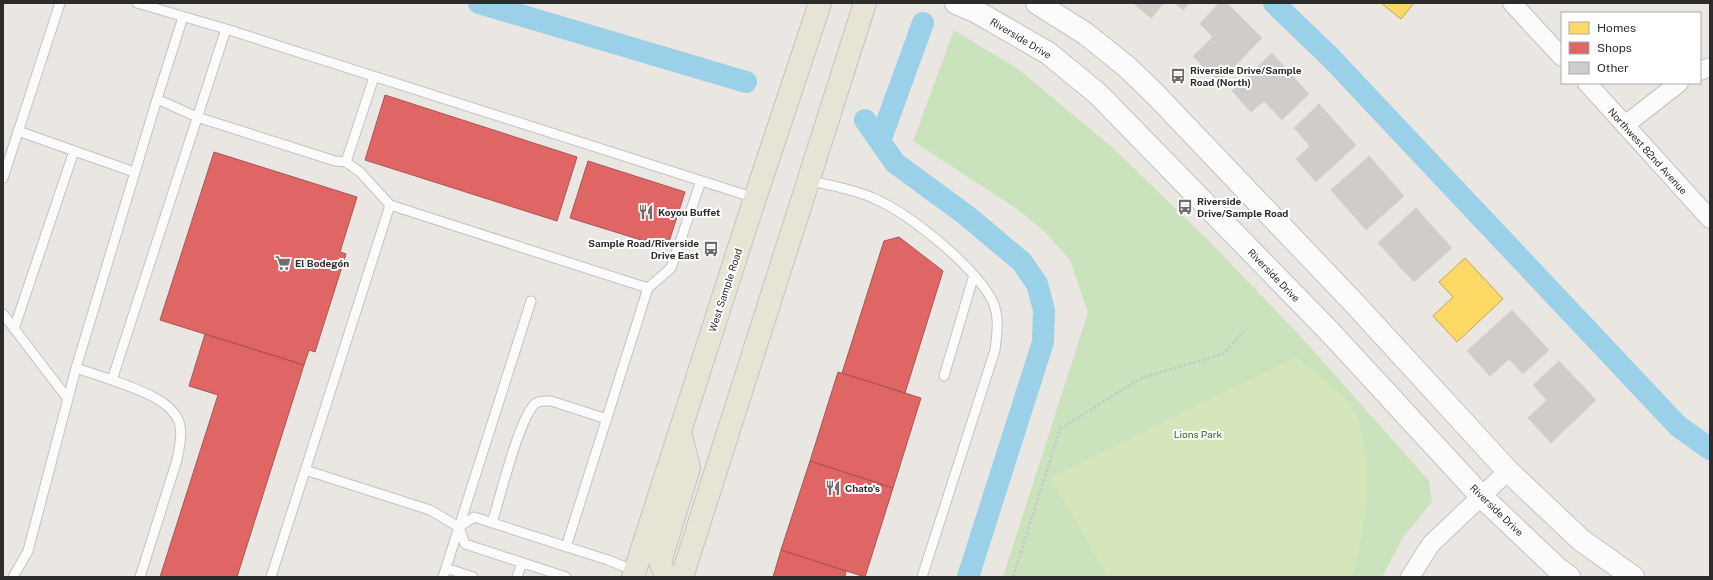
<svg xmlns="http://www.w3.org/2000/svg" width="1713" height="580" viewBox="0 0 1713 580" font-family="'Public Sans',sans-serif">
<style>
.green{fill:#cbe3bd}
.pitch{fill:#d5e7ba}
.homes{fill:#ffd966;stroke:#c0a555}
.shops{fill:#e06666;stroke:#a55}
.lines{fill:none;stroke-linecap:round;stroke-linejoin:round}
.canal{stroke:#9ad0e8;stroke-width:22}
.building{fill:#cfccc9;stroke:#d5d2ce}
.service-casing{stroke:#c3c2c3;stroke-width:11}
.minor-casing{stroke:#c3c2c3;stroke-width:20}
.tertiary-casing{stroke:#c3c2c3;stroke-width:24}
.primary-casing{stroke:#c6c4c2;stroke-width:24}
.path{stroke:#c8c8c7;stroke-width:2.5;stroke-dasharray:3 2;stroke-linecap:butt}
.service{stroke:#fcfbfb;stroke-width:9}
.minor{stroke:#fcfbfb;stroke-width:18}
.tertiary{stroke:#fcfbfb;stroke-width:22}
.primary{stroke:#e7e3d5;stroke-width:22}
.labels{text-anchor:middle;stroke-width:4;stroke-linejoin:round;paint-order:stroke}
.street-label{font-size:10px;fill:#2c2c2c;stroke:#fff}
.poi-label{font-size:10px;font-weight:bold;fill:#2c2c2c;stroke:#fff;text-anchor:start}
.park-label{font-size:10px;fill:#2a671e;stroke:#fff}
</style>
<rect width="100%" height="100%" fill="#eae6e2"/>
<path class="green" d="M954,30L1018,69L1113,148L1209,241L1303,339L1429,481L1432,502L1404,536L1382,577H1003L1088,312L1070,260L1045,232L1014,207L913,141Z"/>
<path class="pitch" d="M1296,357C1312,371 1338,389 1351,405C1354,408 1355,414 1357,418C1374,464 1366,532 1352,577H1108L1051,478Z"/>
<path class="homes" d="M1381,3H1414L1401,19Z
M1465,258L1503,299L1457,342L1433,316L1453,297L1439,282Z"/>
<path class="shops" d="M385,95L577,157L557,221L365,160Z
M214,152L357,197L340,252L346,254L315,352L309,350L304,365L160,320Z
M588,161L685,192L667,248L570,218Z
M899,237L943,271L905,393L842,373L884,241Z
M205,334L304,365L237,577H160L218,395L189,386Z
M838,372L921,398L893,488L810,461Z
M810,461L893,488L865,577L781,550Z
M781,550L846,571L845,577H773Z"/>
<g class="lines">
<path class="canal" d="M479,3L746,82
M1274,3L1331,58L1678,426L1710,449
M865,120L895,163L966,215L1022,262L1037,284L1044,310L1043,342L968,577
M880,141L923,23"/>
</g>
<path class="building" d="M1133,3H1164L1151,18Z
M1175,3H1189L1183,10Z
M1219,3H1227L1262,38L1219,82L1193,56L1213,37L1200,24Z
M1272,53L1309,94L1282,120L1264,101L1251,112L1232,91Z
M1319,104L1356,145L1316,182L1296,159L1310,146L1294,128Z
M1369,156L1404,196L1366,230L1331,190Z
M1416,208L1452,248L1414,282L1378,243Z
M1512,310L1549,350L1523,374L1509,359L1490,376L1467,351Z
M1559,361L1596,400L1551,443L1528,418L1547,400L1533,385Z"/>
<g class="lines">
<defs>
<path id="service" d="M137,3L226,29
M183,17L157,99L197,117L335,161L346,162
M374,77L346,162L360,172L390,205
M18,131L134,172
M3,178L60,3
M809,180C830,186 853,189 873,198C909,213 973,265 992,300C1000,316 997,333 995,350L922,577
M648,288L671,268L701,181
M3,314L68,399
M14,329L74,151
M76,368L157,99
M944,376L974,275
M305,470L430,510L459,527L465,544L566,577
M492,523C499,501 520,414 536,403C541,400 546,401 551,401L607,419
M459,527L474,517L608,560L635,571
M446,568L473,577
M13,577L28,551L76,368L112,380
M140,577L177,460C179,448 183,434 179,422C171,399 133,388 112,380L226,29L755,198
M271,577L390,205L648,288L566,547
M443,577L531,301
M517,577L522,563"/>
<path id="minor" d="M1512,3L1562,57
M1700,71L1710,67
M1587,83L1710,219
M1625,125L1679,83
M1410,577L1431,544L1508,471"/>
<path id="tertiary" d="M956,3L977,12L1048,53L1098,94L1329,331L1482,497L1558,569L1569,577
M1037,3L1086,34L1127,67L1155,94L1355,304L1508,471L1581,540L1633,577"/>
<path id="primary" d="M633,577L755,198L820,3
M666,577L660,562L689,468L680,432
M682,577L865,3"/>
</defs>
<use href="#service" class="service-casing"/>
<use href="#minor" class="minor-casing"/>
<use href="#tertiary" class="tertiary-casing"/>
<use href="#primary" class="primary-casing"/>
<path class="path" d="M1013,577L1060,429L1141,378L1223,354L1244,331"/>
<use href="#service" class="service"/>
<use href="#minor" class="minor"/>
<use href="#tertiary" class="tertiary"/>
<use href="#primary" class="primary"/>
</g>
<defs>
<symbol id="bus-bare" viewBox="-9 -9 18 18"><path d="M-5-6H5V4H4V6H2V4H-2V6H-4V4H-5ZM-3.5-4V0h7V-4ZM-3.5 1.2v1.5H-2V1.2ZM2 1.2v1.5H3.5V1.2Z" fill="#6e6d6c" stroke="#fff" stroke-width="2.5" paint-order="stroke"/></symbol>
<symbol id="restaurant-bare" viewBox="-9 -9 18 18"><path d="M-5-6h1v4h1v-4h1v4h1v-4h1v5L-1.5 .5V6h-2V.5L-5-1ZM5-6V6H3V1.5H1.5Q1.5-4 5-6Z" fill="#6e6d6c" stroke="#fff" stroke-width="2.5" paint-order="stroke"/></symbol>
<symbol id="supermarket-bare" viewBox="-9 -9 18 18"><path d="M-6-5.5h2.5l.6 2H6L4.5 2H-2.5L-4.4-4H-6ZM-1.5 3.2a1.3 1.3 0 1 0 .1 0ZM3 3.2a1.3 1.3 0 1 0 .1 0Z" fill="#6e6d6c" stroke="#fff" stroke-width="2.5" paint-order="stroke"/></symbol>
</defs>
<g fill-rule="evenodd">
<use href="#bus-bare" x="1167" y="65" width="22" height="22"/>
<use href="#bus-bare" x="1174" y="196" width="22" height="22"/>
<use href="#restaurant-bare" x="635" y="201" width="22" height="22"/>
<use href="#bus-bare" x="700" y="238" width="22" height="22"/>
<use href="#supermarket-bare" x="272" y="252" width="22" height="22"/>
<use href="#restaurant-bare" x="822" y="477" width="22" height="22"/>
</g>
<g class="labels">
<g class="street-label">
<text transform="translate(1021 38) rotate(31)" y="4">Riverside Drive</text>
<text transform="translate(1648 151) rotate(48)" y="4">Northwest 82nd Avenue</text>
<text transform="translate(1274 275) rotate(46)" y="4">Riverside Drive</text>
<text transform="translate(725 290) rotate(-72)" y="4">West Sample Road</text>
<text transform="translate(1497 510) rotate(44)" y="4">Riverside Drive</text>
</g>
<g class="poi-label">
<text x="1190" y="74">Riverside Drive/Sample<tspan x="1190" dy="12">Road (North)</tspan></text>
<text x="1197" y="205">Riverside<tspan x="1197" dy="12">Drive/Sample Road</tspan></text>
<text x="658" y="216">Koyou Buffet</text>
<text x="699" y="247" text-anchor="end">Sample Road/Riverside<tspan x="699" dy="12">Drive East</tspan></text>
<text x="295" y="267">El Bodegón</text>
<text x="845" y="492">Chato's</text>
</g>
<g class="park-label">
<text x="1198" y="438">Lions Park</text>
</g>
</g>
<rect width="1713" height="580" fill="none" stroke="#2c2c2c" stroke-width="8"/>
<rect x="1561" y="12" width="140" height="72" fill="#ffffff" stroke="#ababab"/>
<rect x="1569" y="22" width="20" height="12" fill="#ffd966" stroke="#ababab"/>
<text x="1597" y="32" font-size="12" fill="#2c2c2c">Homes</text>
<rect x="1569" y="42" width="20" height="12" fill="#e06666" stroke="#ababab"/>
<text x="1597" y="52" font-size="12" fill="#2c2c2c">Shops</text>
<rect x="1569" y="62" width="20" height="12" fill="#cfccc9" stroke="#ababab"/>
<text x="1597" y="72" font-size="12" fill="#2c2c2c">Other</text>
</svg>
